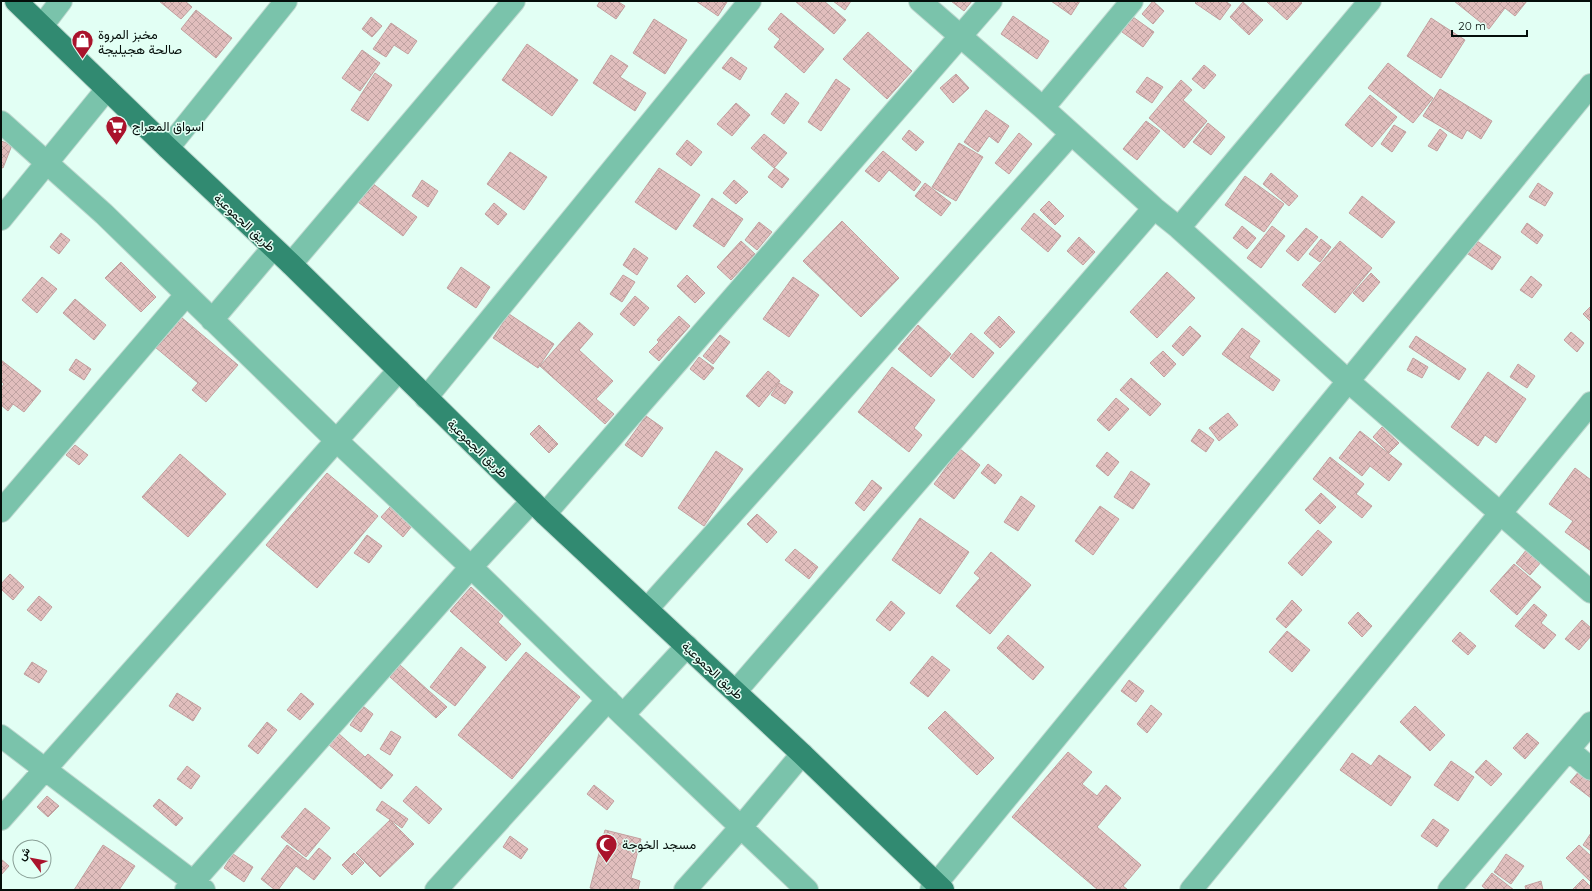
<svg xmlns="http://www.w3.org/2000/svg" width="1592" height="891" viewBox="0 0 1592 891" font-family="Quicksand,Vazirmatn,sans-serif">
<style>
.building{fill:url(#building-cross-hatch);stroke:#c3a09f}
.lines{fill:none;stroke-linecap:round;stroke-linejoin:round}
.minor-casing{stroke:#bed8cf;stroke-width:24}
.major-casing{stroke:#bed8cf;stroke-width:24}
.minor{stroke:#7ac3ab;stroke-width:22}
.major{stroke:#318a71;stroke-width:22}
.labels{text-anchor:middle;stroke-width:3;stroke-linejoin:round;paint-order:stroke}
.poi-label{font-size:13px;fill:#040e0a;stroke:#e2fff4;text-anchor:start}
.street-label{font-size:13px;fill:#040e0a;stroke:#e2fff4}
</style>
<defs>
<pattern id="building-cross-hatch" width="8" height="8" patternUnits="userSpaceOnUse"><rect width="8" height="8" fill="#e1bebd"/><path d="M0 0l8 8M0 8l8-8" fill="none" stroke="#bfa2a1"/></pattern>
</defs>
<rect width="100%" height="100%" fill="#e2fff4"/>
<path class="building" d="M159,1H185L192,7L181,19Z
M600,1H617L625,6L616,19L597,6Z
M696,1H725L727,2L718,16Z
M795,1H824L846,20L834,34Z
M833,1H851L845,10Z
M951,1H972L964,11Z
M1051,1H1080L1071,15Z
M1153,1L1164,11L1153,24L1142,14Z
M1197,1H1225L1231,5L1220,20L1195,3Z
M1266,1H1299L1302,3L1287,20Z
M1454,1H1527L1515,16L1505,8L1489,29Z
M1243,2L1263,20L1249,35L1230,17Z
M196,10L232,38L216,58L181,29Z
M781,13L824,49L804,73L774,47L780,39L768,29Z
M1013,16L1049,41L1037,59L1001,34Z
M371,17L382,26L372,37L362,29Z
M1133,17L1154,32L1143,47L1122,32Z
M1431,18L1465,40L1441,78L1407,56Z
M654,19L687,40L665,74L633,53Z
M391,23L417,41L408,54L394,45L386,57L373,49Z
M868,32L912,71L887,99L843,59Z
M527,44L578,80L552,116L502,80Z
M362,50L380,63L360,91L342,78Z
M611,55L628,66L620,77L646,93L635,111L593,83Z
M731,57L747,68L740,80L722,68Z
M1388,63L1433,98L1413,123L1368,88Z
M1204,65L1216,75L1204,89L1192,79Z
M375,73L392,85L368,121L351,110Z
M956,74L969,88L953,103L940,88Z
M1147,77L1163,87L1152,103L1136,92Z
M836,79L850,89L821,131L808,122Z
M1181,80L1192,90L1183,100L1207,121L1184,148L1149,118Z
M1440,89L1492,121L1481,139L1467,130L1462,139L1423,116Z
M786,93L799,103L784,124L771,114Z
M1370,95L1397,117L1372,147L1345,125Z
M736,103L750,115L732,136L717,124Z
M986,110L1009,126L998,143L989,136L978,152L964,142Z
M1146,121L1160,131L1137,160L1123,149Z
M1208,123L1225,137L1211,155L1193,142Z
M1394,125L1406,132L1392,152L1381,144Z
M1440,129L1447,135L1437,151L1428,146Z
M909,130L924,142L916,151L902,139Z
M1019,133L1032,144L1009,174L995,163Z
M764,134L787,153L774,168L751,148Z
M687,140L702,152L691,166L676,154Z
M1,141L12,145L3,168L1,167Z
M959,143L983,157L956,201L932,187Z
M883,151L921,182L914,191L889,170L879,182L865,171Z
M510,152L547,177L524,210L487,184Z
M659,168L700,195L676,230L635,202Z
M775,168L789,179L782,188L768,177Z
M1271,173L1298,196L1289,206L1263,184Z
M1245,176L1284,204L1264,232L1225,205Z
M422,180L438,191L428,207L412,196Z
M734,180L748,192L736,204L723,193Z
M372,183L417,217L403,236L358,202Z
M925,183L951,203L941,216L915,196Z
M1538,183L1553,193L1545,206L1529,197Z
M1362,196L1395,222L1382,238L1349,213Z
M712,198L743,219L724,247L693,226Z
M1049,201L1064,216L1055,225L1040,210Z
M494,203L507,214L498,225L485,214Z
M1034,213L1061,236L1048,252L1021,229Z
M842,221L899,278L861,317L803,261Z
M759,222L772,232L757,250L745,240Z
M1527,223L1543,235L1537,244L1521,232Z
M1242,226L1256,238L1247,249L1233,238Z
M1272,226L1285,236L1261,268L1247,258Z
M1306,228L1318,237L1298,261L1286,251Z
M61,233L70,240L59,254L50,247Z
M1079,237L1095,252L1083,265L1067,251Z
M1321,239L1331,247L1320,262L1309,254Z
M1474,239L1501,257L1492,270L1465,252Z
M741,241L755,254L731,280L717,267Z
M1340,241L1372,268L1335,313L1302,285Z
M634,248L648,258L637,275L623,265Z
M121,262L156,297L141,312L105,278Z
M461,267L490,287L476,308L447,288Z
M1167,272L1195,298L1157,338L1130,312Z
M1371,273L1380,282L1363,302L1353,293Z
M623,275L635,282L622,302L610,294Z
M687,275L705,293L695,303L677,286Z
M1531,276L1542,285L1532,298L1520,290Z
M42,277L57,289L37,313L22,300Z
M793,277L819,295L789,337L763,319Z
M635,296L649,308L634,326L620,314Z
M75,299L106,325L94,340L63,313Z
M1591,306V322L1583,314Z
M509,314L554,344L538,368L493,338Z
M679,316L690,326L659,361L649,352L659,342L657,340Z
M999,316L1015,332L1000,348L984,333Z
M181,317L238,365L206,402L192,390L198,383L155,347Z
M579,322L593,334L579,350L613,381L596,399L614,414L605,424L540,366Z
M918,325L951,354L931,377L898,349Z
M1190,326L1201,336L1183,356L1172,346Z
M1242,328L1260,341L1249,357L1280,380L1273,391L1222,354Z
M1571,332L1584,343L1577,352L1564,340Z
M971,333L994,353L973,378L950,358Z
M720,335L730,342L713,364L703,356Z
M1416,336L1466,369L1459,380L1409,347Z
M1163,351L1176,364L1164,377L1150,363Z
M699,357L714,368L704,380L690,369Z
M1413,358L1428,367L1422,378L1407,370Z
M76,359L91,369L84,380L69,370Z
M1,360L41,391L24,412L13,404L8,411L1,405V388L4,384L1,381Z
M1518,364L1535,376L1527,388L1510,377Z
M892,367L935,400L914,428L922,435L909,452L858,412Z
M768,371L780,381L759,407L746,396Z
M1488,372L1526,399L1496,443L1485,435L1478,446L1451,427Z
M1131,378L1161,404L1150,416L1120,390Z
M779,383L793,392L785,404L771,395Z
M1116,398L1129,409L1109,431L1097,420Z
M1228,413L1238,425L1219,441L1209,428Z
M646,416L663,428L642,457L625,445Z
M539,425L558,444L549,453L530,434Z
M1382,427L1399,443L1389,453L1373,437Z
M1199,429L1214,440L1206,452L1191,441Z
M1360,431L1402,464L1389,481L1370,466L1362,476L1339,458Z
M75,445L88,455L79,465L66,455Z
M960,449L980,465L954,499L934,484Z
M716,451L743,469L704,526L678,508Z
M1107,452L1119,462L1108,476L1096,466Z
M180,454L226,494L188,537L142,497Z
M1330,457L1364,484L1356,494L1372,506L1362,518L1313,479Z
M988,464L1002,475L995,484L981,473Z
M1575,468L1591,480V551L1565,532L1573,521L1549,504Z
M1131,471L1150,484L1133,509L1114,497Z
M327,473L378,516L317,588L266,545Z
M872,480L882,488L864,511L855,503Z
M1321,493L1336,507L1320,524L1305,510Z
M1021,496L1035,506L1018,531L1004,522Z
M1100,506L1119,519L1093,555L1075,541Z
M390,507L412,526L403,537L381,517Z
M757,514L777,532L767,543L747,524Z
M920,518L969,552L940,594L892,560Z
M1318,530L1332,542L1302,576L1288,563Z
M367,535L382,546L369,563L354,553Z
M795,549L818,567L809,579L785,560Z
M1527,549L1542,561L1530,575L1516,563Z
M991,552L1031,585L990,634L956,606L980,578L974,573Z
M1514,564L1541,587L1517,615L1490,591Z
M10,574L24,587L13,600L1,589V584Z
M471,587L503,616L498,622L521,644L506,661L450,611Z
M39,596L52,607L41,621L27,610Z
M1292,600L1302,610L1286,628L1276,619Z
M891,601L905,613L890,631L876,620Z
M1534,604L1547,615L1541,623L1556,635L1544,649L1515,626Z
M1358,612L1372,626L1362,637L1348,623Z
M1582,620L1591,628V636L1579,650L1565,639Z
M1287,631L1310,650L1292,672L1269,652Z
M1460,632L1476,646L1468,655L1452,641Z
M1008,635L1044,667L1033,680L997,648Z
M461,647L486,667L455,706L430,687Z
M526,652L580,697L512,779L458,735Z
M932,656L950,670L928,697L910,683Z
M32,662L47,671L39,683L24,674Z
M400,665L447,707L436,718L390,677Z
M1129,680L1144,691L1136,702L1121,691Z
M177,693L201,708L193,721L169,706Z
M301,693L314,704L300,720L287,710Z
M1151,705L1162,714L1147,733L1137,724Z
M363,706L373,714L361,732L350,725Z
M1415,706L1445,735L1430,751L1400,722Z
M945,711L994,758L977,775L928,728Z
M267,722L277,730L258,754L248,746Z
M391,731L401,737L390,755L380,749Z
M338,733L365,757L368,754L393,775L381,789L328,744Z
M1527,733L1539,743L1525,759L1513,748Z
M1068,752L1092,772L1082,784L1097,796L1106,785L1121,798L1097,827L1141,865L1123,886L1128,890H1098L1012,817Z
M1352,753L1371,766L1379,755L1411,777L1391,806L1340,770Z
M1486,760L1502,774L1491,786L1475,772Z
M1451,761L1474,777L1458,801L1434,785Z
M187,766L200,776L191,789L177,779Z
M1580,770L1591,778V798L1570,782Z
M594,785L614,801L607,810L587,794Z
M416,786L442,809L429,824L403,801Z
M47,796L59,806L48,817L37,807Z
M159,799L183,818L176,826L153,806Z
M382,801L408,819L402,828L376,810Z
M305,808L330,828L306,857L281,837Z
M1433,819L1449,830L1437,847L1421,836Z
M390,820L414,844L380,877L356,853Z
M605,830L641,839L631,878L640,881L638,890H597L590,888Z
M1591,833V851L1583,845Z
M510,836L528,849L521,859L503,847Z
M103,845L135,866L119,890H74Z
M287,845L308,861L319,848L331,858L314,880L296,866L278,890H275L261,879Z
M1579,845L1591,856V882L1566,858Z
M354,853L364,863L352,875L342,865Z
M233,854L253,867L244,882L224,868Z
M1506,854L1524,866L1511,884L1494,872Z
M1,859L9,866L1,875Z
M1492,873L1514,890H1487L1482,886Z
M1583,879L1591,887V890H1572Z
M1541,881L1543,890H1526L1525,886Z"/>
<g class="lines">
<defs>
<path id="minor" d="M920,1L1043,108L1154,208L1179,228L1348,381L1591,592
M42,26L61,1
M1043,108L1132,1
M1,122L104,214L337,441L471,567L623,715L807,890
M168,148L286,1
M1,219L107,89
M1179,228L1370,1
M291,264L514,1
M212,320L273,248
M426,398L750,1
M1,511L186,295
M545,514L991,1
M647,609L1071,134
M736,691L1154,208
M623,715L687,646
M1,736L204,890
M1569,750L1591,769
M1,819L399,370
M186,890L471,567L532,501
M436,890L608,700
M685,890L741,827L802,754
M931,890L1591,85
M1191,890L1591,403
M1449,890L1591,723"/>
<path id="major" d="M16,1L168,148L291,264L545,514L802,754L943,890"/>
</defs>
<use href="#minor" class="minor-casing"/>
<use href="#major" class="major-casing"/>
<use href="#minor" class="minor"/>
<use href="#major" class="major"/>
</g>
<defs>
<symbol id="shop-pin" viewBox="-11 -11 22 30"><path d="M0 17L-7.5 6A9.5 9.5 0 1 1 7.5 6Z" fill="#aa132c" stroke="#e2fff4"/><path d="M-5-2.5h2.3a2.7 3.5 0 0 1 5.4 0H5L5.5 6h-11ZM-1.5-2.5h3a1.5 2.3 0 0 0-3 0Z" fill="#fff"/></symbol>
<symbol id="supermarket-pin" viewBox="-11 -11 22 30"><path d="M0 17L-7.5 6A9.5 9.5 0 1 1 7.5 6Z" fill="#aa132c" stroke="#e2fff4"/><path d="M-6-5.5h2.5l.6 2H6L4.5 2H-2.5L-4.4-4H-6ZM-1.5 3.2a1.3 1.3 0 1 0 .1 0ZM3 3.2a1.3 1.3 0 1 0 .1 0Z" fill="#fff"/></symbol>
<symbol id="mosque-pin" viewBox="-11 -11 22 30"><path d="M0 17L-7.5 6A9.5 9.5 0 1 1 7.5 6Z" fill="#aa132c" stroke="#e2fff4"/><path d="M3.5-4.9A6 6 0 1 0 3.5 4.9A5 5 0 1 1 3.5-4.9Z" fill="#fff"/></symbol>
</defs>
<g fill-rule="evenodd">
<use href="#shop-pin" x="70" y="28" width="25" height="34"/>
<use href="#supermarket-pin" x="104" y="114" width="25" height="34"/>
<use href="#mosque-pin" x="594" y="832" width="25" height="34"/>
</g>
<g class="labels">
<g class="poi-label">
<text x="98" y="39">مخبز المروة<tspan x="98" dy="15">صالحة هجيليجة</tspan></text>
<text x="132" y="131">اسواق المعراج</text>
<text x="622" y="849">مسجد الخوجة</text>
</g>
<g class="street-label">
<text transform="translate(245 222) rotate(43)" y="5">طريق الجموعية</text>
<text transform="translate(478 448) rotate(44)" y="5">طريق الجموعية</text>
<text transform="translate(713 670) rotate(43)" y="5">طريق الجموعية</text>
</g>
</g>
<rect width="1592" height="891" fill="none" stroke="#040e0a" stroke-width="4"/>
<g transform="translate(32 859) rotate(302)"><circle r="19" fill="#e2fff4" stroke="#899f96"/>
<path d="M0-3L7 15L0 10L-7 15Z" fill="#aa132c"/>
<text y="-6" font-size="11" font-weight="bold" text-anchor="middle" fill="#040e0a">ش</text>
</g>
<path d="M1452 30v6h75v-6" fill="none" stroke="#040e0a" stroke-width="2"/>
<text x="1458" y="30" font-size="12" fill="#040e0a" stroke="#e2fff4" stroke-width="3" paint-order="stroke">20 m</text>
</svg>
